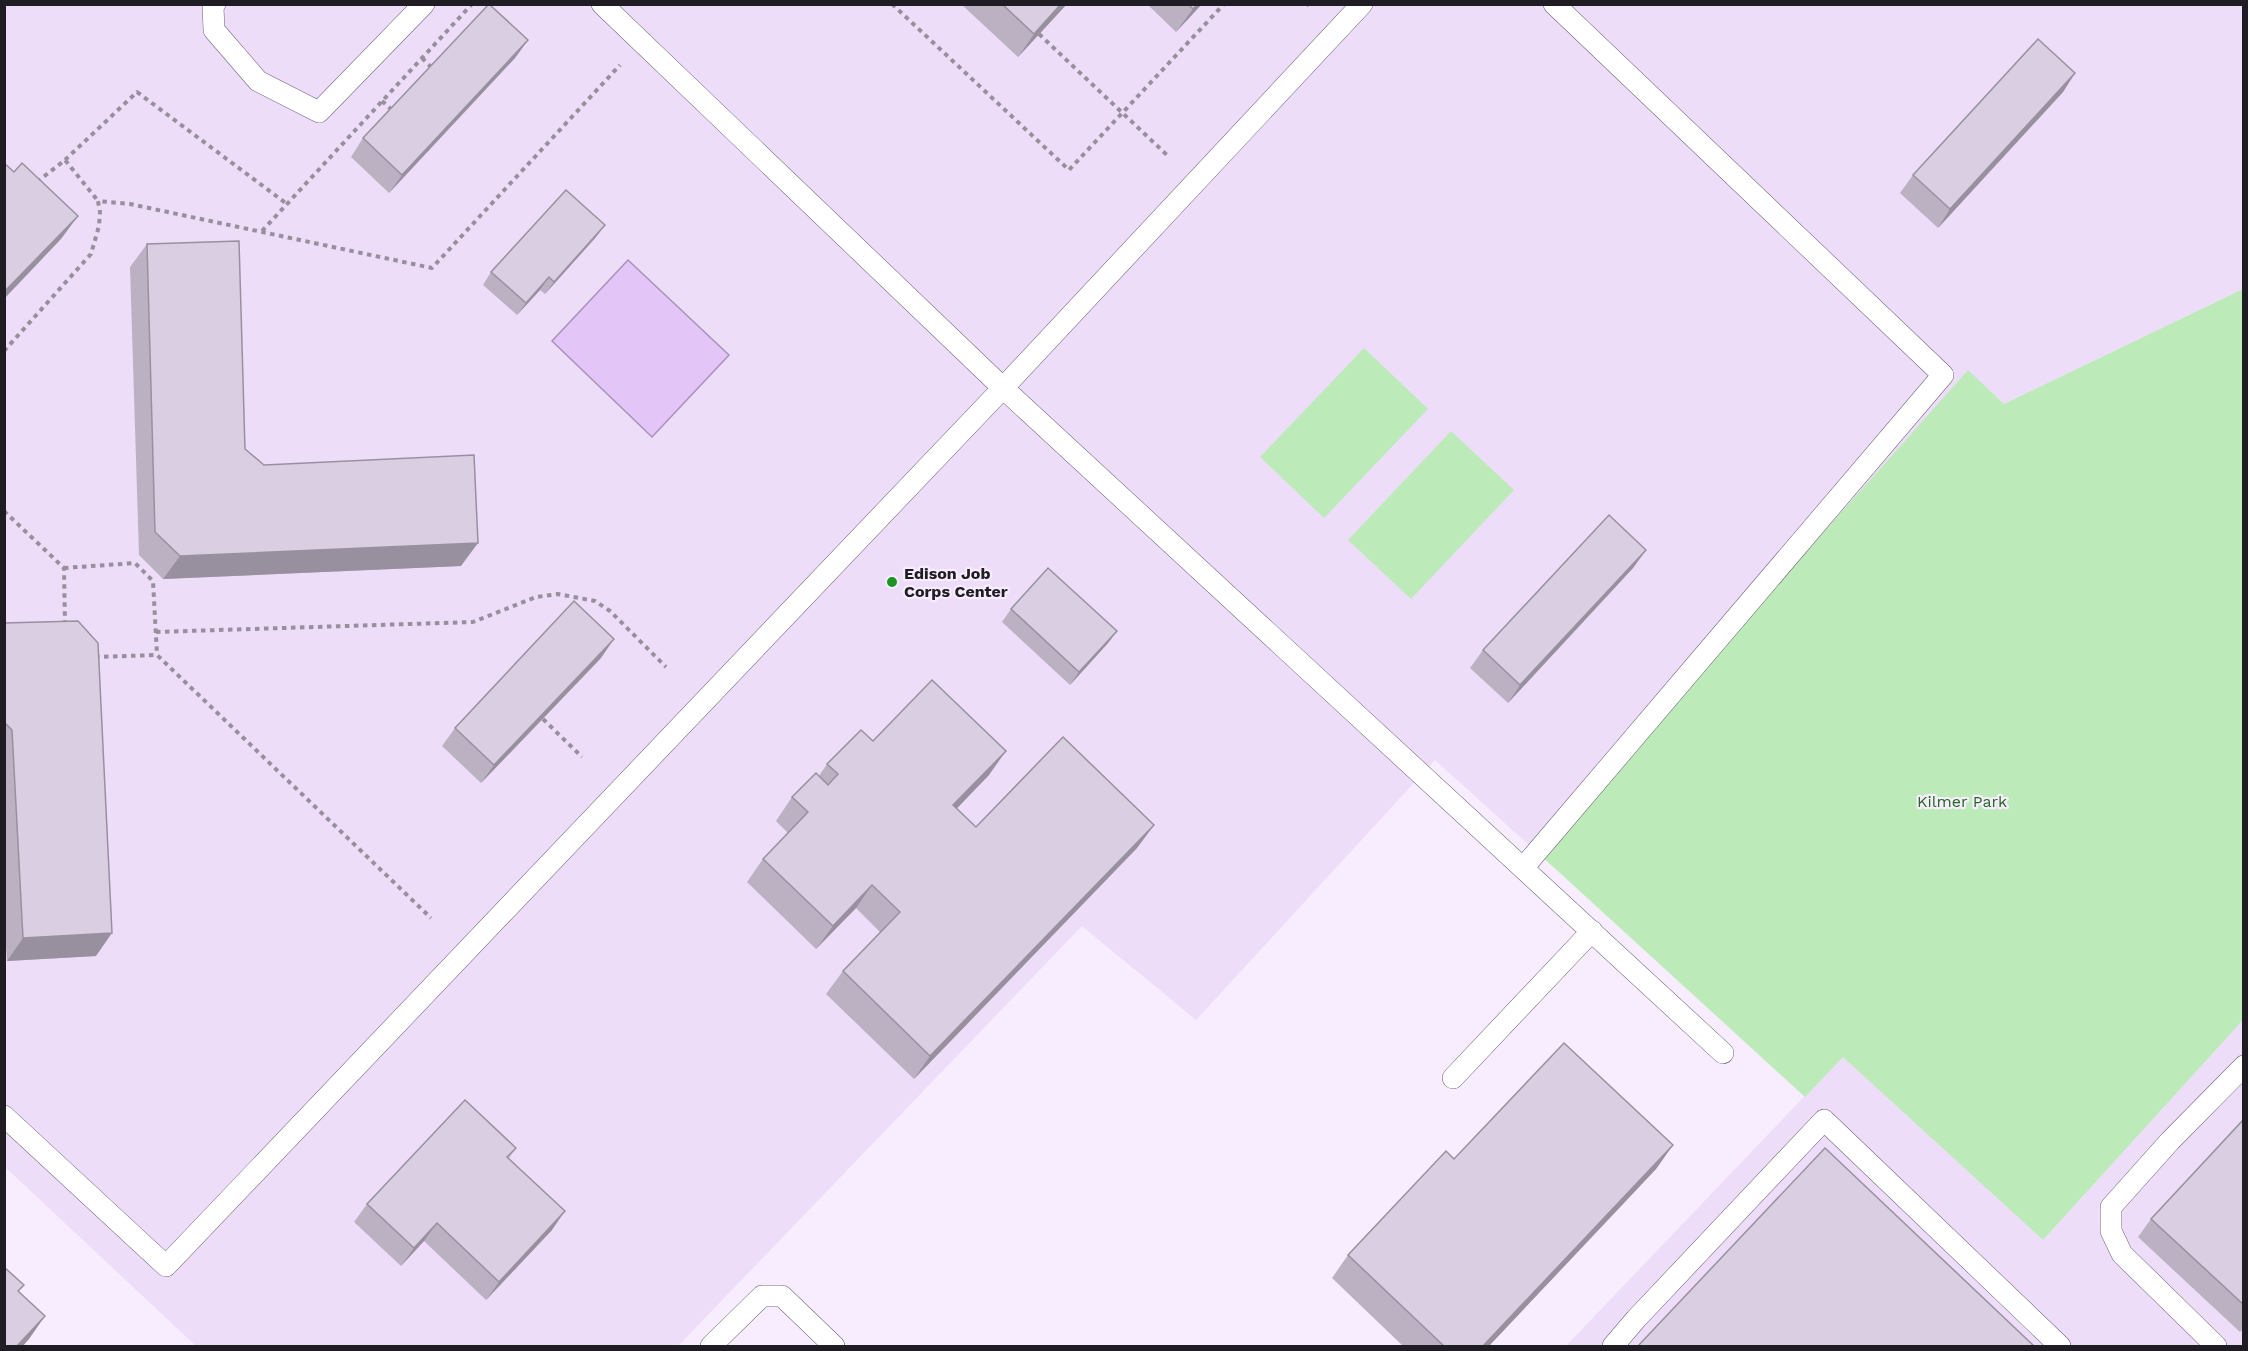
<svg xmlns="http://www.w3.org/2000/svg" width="2248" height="1351" viewBox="0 0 2248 1351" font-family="'Work Sans',sans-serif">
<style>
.built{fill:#edddf9}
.green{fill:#bcebb9}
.water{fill:#e3c5f8;stroke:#a892b8;stroke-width:1.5}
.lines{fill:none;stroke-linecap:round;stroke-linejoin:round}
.service-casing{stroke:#6d6375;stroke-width:22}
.path{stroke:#97909c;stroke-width:4;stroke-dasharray:4.5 4.5;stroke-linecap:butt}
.service{stroke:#fff;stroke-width:21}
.wall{fill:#bbb1c3}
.shaded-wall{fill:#99909f}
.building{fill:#dacee3;stroke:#99909f;stroke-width:1.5}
.poi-dot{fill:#1c9423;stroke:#f7edfe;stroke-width:2}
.labels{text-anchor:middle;stroke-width:4.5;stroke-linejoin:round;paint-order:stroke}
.poi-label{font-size:16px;font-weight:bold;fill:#201c23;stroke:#f7edfe;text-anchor:start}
.park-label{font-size:16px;fill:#216822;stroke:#f7edfe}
</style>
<rect width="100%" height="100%" fill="#f7edfe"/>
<path class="built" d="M4,5H2243V289L2004,404L1968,371L1538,853L1435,760L1196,1020L1082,926L678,1346H196L5,1167Z
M2243,1020V1346H1566L1843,1056L2043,1240Z"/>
<path class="green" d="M2243,289V1020L2043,1240L1843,1057L1805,1097L1538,853L1968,370L2004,404Z
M1364,348L1428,409L1324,518L1260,457Z
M1451,431L1514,490L1411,599L1348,540Z"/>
<path class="water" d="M628,260L729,355L652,437L552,341Z"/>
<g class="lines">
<defs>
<path id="service" d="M215,4L213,7L214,30L258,81L319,112L424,4
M602,4L1003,388L1723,1053
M1523,868L1943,375L1554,4
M1453,1078L1592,931
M4,1116L166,1266L1003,388L1362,4
M711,1346L762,1296H782L834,1346
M1613,1346L1636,1319L1824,1120L2060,1346
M2216,1346L2122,1254L2111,1231V1207L2170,1141L2244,1066"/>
</defs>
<use href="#service" class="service-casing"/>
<path class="path" d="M892,4L1069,170L1224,4
M1308,4L1309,6
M1039,34L1168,156
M422,58L432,68
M382,101L393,111
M65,160L137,92L287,204
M37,182L65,160L98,201
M262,231L472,4
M4,351L91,254L99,226L100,212L98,201L130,204L432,268L620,65
M4,511L64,568L65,625
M64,568L135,563L153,581L157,655
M156,632L473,622L536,597L558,594L595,601L610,611L666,667
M95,657L157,655L431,918
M543,719L582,757"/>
<use href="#service" class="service"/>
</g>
<path class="wall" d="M961,4H1067L1018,57Z
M1147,4H1202L1176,32Z
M528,40L515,58L389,193L351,157L363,138Z
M2075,73L2063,92L1938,228L1900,193L1913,175Z
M596,237L545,294L540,290L517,315L483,285L491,272Z
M147,244L245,449L264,465L461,566L163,579L139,555L130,267Z
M1646,550L1633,568L1508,703L1470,668L1483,650Z
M1011,609L1117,631L1108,643L1070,685L1002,622Z
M4,623L96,956L7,961L4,918Z
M601,658L481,783L442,746L455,728Z
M873,741L989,775L956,809L976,827L1154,825L1137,848L914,1079L826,994L843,971L880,932L856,908L816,949L747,882L763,859L788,833L776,821L792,797L819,776L827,764Z
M2244,1119V1328L2240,1332L2138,1237L2151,1219Z
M1673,1145L1656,1169L1488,1347H1404L1332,1278L1348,1255L1454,1159Z
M516,1148L509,1158L552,1230L486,1300L424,1241L401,1266L354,1222L367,1204Z"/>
<path class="shaded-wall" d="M1061,4H1067L1018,57L1034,34Z
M1197,4H1202L1176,32L1193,9Z
M528,40L515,58L389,193L402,175Z
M2075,73L2063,92L1938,228L1950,209Z
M78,216L61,239L4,299V292Z
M605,225L596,237L545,294L554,282Z
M549,277L540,290L517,315L526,303Z
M478,543L461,566L163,579L180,556Z
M1646,550L1633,568L1508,703L1520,685Z
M1117,631L1108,643L1070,685L1079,672Z
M614,639L601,658L481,783L494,765Z
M1006,751L989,775L937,829L953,805Z
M1154,825L1137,848L914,1079L930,1056Z
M872,885L856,908L816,949L833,926Z
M112,933L96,956L7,961L23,938Z
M1673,1145L1656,1169L1488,1347H1482Z
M565,1211L552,1230L486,1300L499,1282Z
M437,1223L424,1241L401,1266L414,1248Z
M45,1316L29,1339L22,1347H16Z"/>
<path class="building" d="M489,4L528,40L402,175L363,138Z
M1002,4H1061L1034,34Z
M1188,4H1197L1193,9Z
M2038,39L2075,73L1950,209L1913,175Z
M4,163L14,172L22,163L78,216L4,292Z
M566,190L605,225L554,282L549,277L526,303L491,272Z
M239,241L245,449L264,465L474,455L478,543L180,556L155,532L147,244Z
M1609,515L1646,550L1520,685L1483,650Z
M1048,568L1117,631L1079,672L1011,609Z
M574,601L614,639L494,765L455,728Z
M78,621L98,643L112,933L23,938L12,730L4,722V623Z
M932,680L1006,751L953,805L976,827L1063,737L1154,825L930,1056L843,971L900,912L872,885L833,926L763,859L808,812L792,797L816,773L828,785L838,774L827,764L861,730L873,741Z
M1564,1043L1673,1145L1482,1347H1445L1348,1255L1446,1151L1454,1159Z
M465,1100L516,1148L507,1157L565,1211L499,1282L437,1223L414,1248L367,1204Z
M2244,1119V1305L2151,1219Z
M1825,1148L2035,1347H1637Z
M4,1267L24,1285L18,1291L45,1316L16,1347H4Z"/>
<circle class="poi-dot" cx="892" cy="582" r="6"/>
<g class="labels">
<g class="poi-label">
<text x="904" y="579">Edison Job<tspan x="904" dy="18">Corps Center</tspan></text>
</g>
<g class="park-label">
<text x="1962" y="807">Kilmer Park</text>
</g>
</g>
<rect width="2248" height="1351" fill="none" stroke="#201c23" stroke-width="12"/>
</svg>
